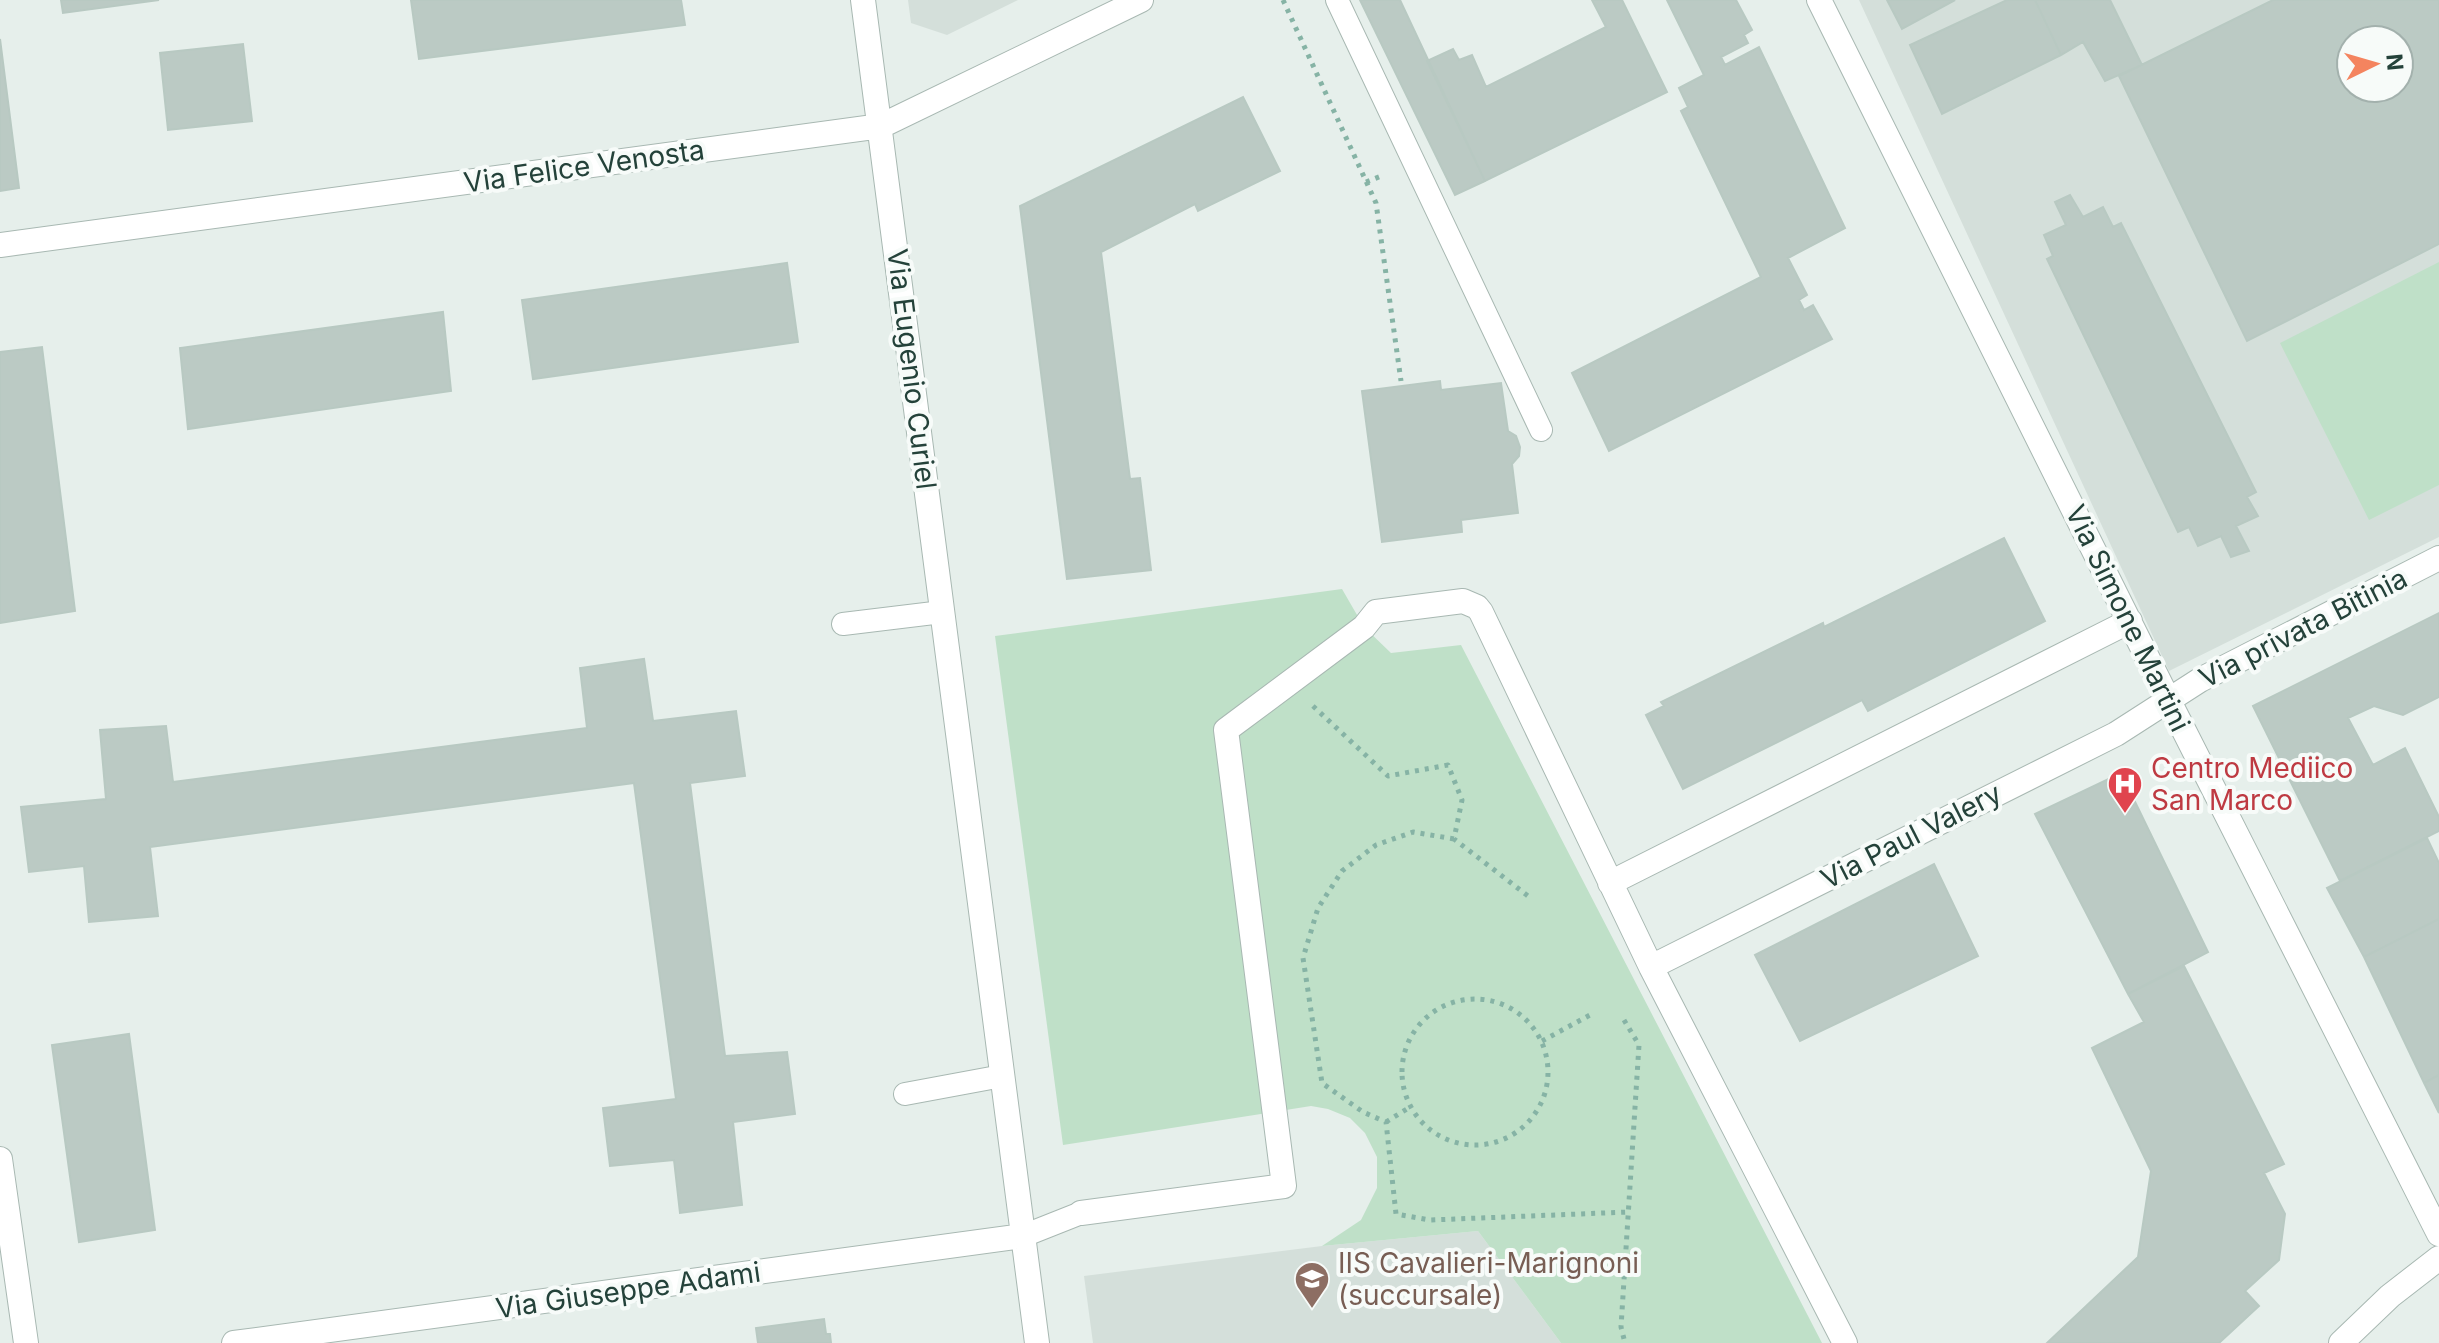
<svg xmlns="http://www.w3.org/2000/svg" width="2439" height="1343" viewBox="0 0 2439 1343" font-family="Inter,sans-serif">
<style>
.built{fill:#d4dfda;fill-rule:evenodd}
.green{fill:#bfe0c8}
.building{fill:#bbcac4;stroke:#b8c9c2;stroke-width:2;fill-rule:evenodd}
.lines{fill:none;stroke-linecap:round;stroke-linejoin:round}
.lane-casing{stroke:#a8b8b2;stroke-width:24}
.street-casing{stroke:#a8b8b2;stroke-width:26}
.path{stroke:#86b3a5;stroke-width:5;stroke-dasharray:4 6;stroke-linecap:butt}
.lane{stroke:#fff;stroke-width:22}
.street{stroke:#fff;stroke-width:24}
.labels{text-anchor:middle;stroke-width:8;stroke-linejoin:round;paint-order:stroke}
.street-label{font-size:28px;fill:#24423a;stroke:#f7fbf9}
.health-label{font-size:28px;fill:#be3a42;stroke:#f7fbf9;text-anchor:start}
.education-label{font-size:28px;fill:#785e54;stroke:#f7fbf9;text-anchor:start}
</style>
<rect width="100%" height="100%" fill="#e6efeb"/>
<path class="built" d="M908,0H1018L947,35L911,23Z
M1859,0H2439V537L2169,671ZM2351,40H2399V88H2351Z
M1478,1231L1561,1343H1093L1084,1276L1322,1246Z"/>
<path class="green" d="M2439,262V485L2369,520L2280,343Z
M1342,589L1364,627L1391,653L1461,645L1822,1343H1561L1478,1231L1322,1246L1361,1220L1377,1188V1157L1365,1133L1350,1118L1328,1109L1311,1106L1063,1145L995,636Z"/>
<path class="building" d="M61,0H159L63,13Z
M411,0H681L685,25L419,59Z
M1360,0H1400L1485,181L1455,195Z
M1592,0H1622L1667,92L1485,181L1427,61L1453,49L1459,60L1472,55L1486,87L1606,27Z
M1667,0H1736L1752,30L1744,35L1748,43L1721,57L1725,65L1759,47L1845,228L1788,258L1807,295L1799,300L1804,310L1813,305L1832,339L1609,451L1572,373L1761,277L1681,111L1688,107L1679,88L1704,75Z
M1887,0H1955L1902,29Z
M2007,0H2035L2061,55L1942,114L1910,45Z
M2035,0H2110L2142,65L2105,81L2083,42L2061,55Z
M2273,0H2439V244L2247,341L2119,76ZM2351,40H2399V88H2351Z
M0,39L19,188L0,191Z
M243,44L252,121L168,130L160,53Z
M1243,97L1280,171L1198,211L1195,204L1101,252L1130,479L1140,478L1151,570L1067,579L1020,206Z
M2070,195L2083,217L2103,207L2113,227L2121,223L2256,492L2247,497L2258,516L2236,526L2249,551L2231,557L2221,536L2198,546L2189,527L2178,532L2047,259L2053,256L2044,235L2066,225L2055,202Z
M787,263L798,342L533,379L522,300Z
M443,312L451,391L188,429L180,348Z
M42,347L75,611L0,623V352Z
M1440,381L1441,390L1501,383L1508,431L1516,436L1520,447L1519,456L1512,464L1518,513L1461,520L1462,532L1382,542L1362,391Z
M2004,538L2045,621L1868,711L1862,700L1683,789L1646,715L1664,706L1661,702L1823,623L1824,627Z
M2439,613V697L2403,715L2374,706L2348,718L2373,765L2405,748L2439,817V831L2340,881L2253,706Z
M644,659L653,721L736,711L745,776L690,783L725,1056L787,1052L795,1114L733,1122L742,1205L680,1213L674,1160L610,1166L603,1108L676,1099L634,783L150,847L158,916L89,922L84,866L29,872L21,807L106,799L100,730L166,726L173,782L587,728L580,668Z
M2121,773L2208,952L2128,994L2035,814Z
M2427,838L2439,863V919L2364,957L2327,888Z
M1934,864L1978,956L1800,1041L1755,955Z
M2439,919V1075L2424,1083L2364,957Z
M2184,966L2284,1164L2264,1173L2285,1214L2279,1260L2245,1291L2259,1306L2219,1343H2047L2138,1257L2151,1171L2092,1048L2144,1022L2128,994Z
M129,1034L155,1230L79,1242L52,1045Z
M2439,1075V1113L2424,1083Z
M824,1319L826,1334H830L831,1343H758L756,1328Z"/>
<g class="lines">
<defs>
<path id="lane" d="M1337,0L1541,430
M843,624L942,612
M905,1094L1002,1076
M1023,1236L1081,1213"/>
<path id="street" d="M863,0L1037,1343
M1819,0L2169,701L2439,1234
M0,245L881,126L1141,0
M1610,883L2130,621
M1651,967L2116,734L2200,680L2439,558
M0,1159L26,1343
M1081,1213L1284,1186L1226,730L1364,627L1376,612L1463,601L1477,607L1481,612L1651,967L1845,1343
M234,1343L1023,1236
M2341,1343L2390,1296L2439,1258"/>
</defs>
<use href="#lane" class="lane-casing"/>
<use href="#street" class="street-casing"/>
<path class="path" d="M1283,0L1376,203L1401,381
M1366,182L1384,175
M1313,706L1388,776L1448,765L1462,800L1454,839L1528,896
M1454,839L1413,832L1376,845L1342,871L1318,908L1303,958L1322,1083L1363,1112L1386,1122L1396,1214L1430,1220L1629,1212
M1402 1072a73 73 0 1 1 146 0a73 73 0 1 1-146 0Z
M1624,1020L1639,1045L1621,1327L1625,1343
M1542,1041L1590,1015
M1386,1122L1410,1107"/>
<use href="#lane" class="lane"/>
<use href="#street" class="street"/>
</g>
<defs>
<symbol id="hospital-pin" viewBox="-11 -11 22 30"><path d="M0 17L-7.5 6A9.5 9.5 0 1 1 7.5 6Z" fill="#e0444e" stroke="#f7fbf9"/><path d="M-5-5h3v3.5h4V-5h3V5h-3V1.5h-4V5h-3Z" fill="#fff"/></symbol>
<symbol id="school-pin" viewBox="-11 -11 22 30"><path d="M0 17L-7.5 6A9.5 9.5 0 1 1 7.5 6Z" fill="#8d6e63" stroke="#f7fbf9"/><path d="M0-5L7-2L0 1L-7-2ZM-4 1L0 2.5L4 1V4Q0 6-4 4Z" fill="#fff"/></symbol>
</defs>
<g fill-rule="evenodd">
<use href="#hospital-pin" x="2105" y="764" width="40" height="54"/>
<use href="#school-pin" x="1292" y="1259" width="40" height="54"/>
</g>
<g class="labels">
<g class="street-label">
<text transform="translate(584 166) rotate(-8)" y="10">Via Felice Venosta</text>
<text transform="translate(912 369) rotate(83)" y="10">Via Eugenio Curiel</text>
<text transform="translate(2128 618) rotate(64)" y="10">Via Simone Martini</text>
<text transform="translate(2303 628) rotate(-27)" y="10">Via privata Bitinia</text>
<text transform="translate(1911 836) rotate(-27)" y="10">Via Paul Valery</text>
<text transform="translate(628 1290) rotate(-8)" y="10">Via Giuseppe Adami</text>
</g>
<g class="health-label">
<text x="2151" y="778">Centro Mediico<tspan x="2151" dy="32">San Marco</tspan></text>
</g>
<g class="education-label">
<text x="1338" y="1273">IIS Cavalieri-Marignoni<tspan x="1338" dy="32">(succursale)</tspan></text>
</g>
</g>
<g transform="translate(2375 64) rotate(85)"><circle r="38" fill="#f7fbf9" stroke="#a3b1ad" stroke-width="2"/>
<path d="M0-6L14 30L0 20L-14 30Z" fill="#f4845f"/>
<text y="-12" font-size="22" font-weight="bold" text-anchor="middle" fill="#24423a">N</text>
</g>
</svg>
